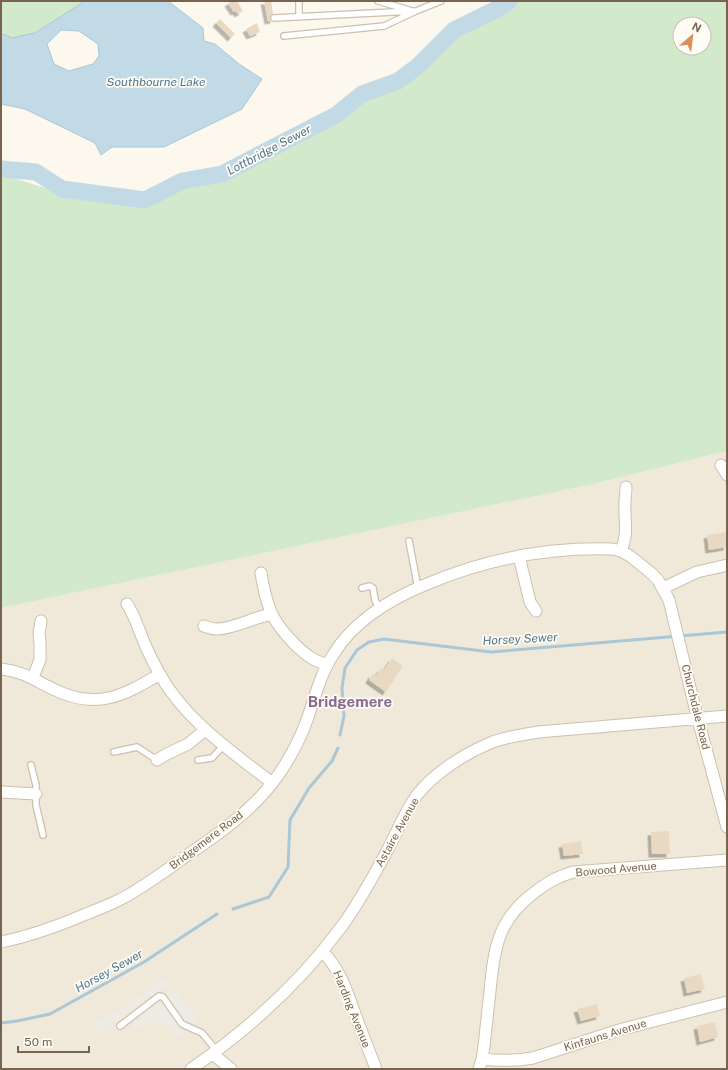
<svg xmlns="http://www.w3.org/2000/svg" width="728" height="1070" viewBox="0 0 728 1070" font-family="'Public Sans',sans-serif">
<style>
.residential{fill:#f0e9d9}
.industrial{fill:#eeebe5}
.green{fill:#d2e9cc;fill-rule:evenodd}
.water{fill:#c2dae5;stroke:#a9c7d6;fill-rule:evenodd}
.lines{fill:none;stroke-linecap:round;stroke-linejoin:round}
.stream{stroke:#a9c7d6;stroke-width:3}
.river{stroke:#c2dae5;stroke-width:17}
.building{fill:#ead9c2;filter:url(#shadow)}
.service-casing{stroke:#ccc1b0;stroke-width:8}
.minor-casing{stroke:#ccc1b0;stroke-width:13}
.service{stroke:#fff;stroke-width:5.5}
.minor{stroke:#fff;stroke-width:11}
.labels{text-anchor:middle;stroke-width:3.5;stroke-linejoin:round;paint-order:stroke}
.street-label{font-size:11px;fill:#766450;stroke:#fefcf4}
.water-label{font-size:12px;font-style:italic;fill:#4f788e;stroke:#fefcf4}
.district-label{font-size:15px;font-weight:bold;fill:#8b6991;stroke:#fefcf4}
</style>
<defs>
<filter id="shadow"><feDropShadow dx="-3.5" dy="3.5" stdDeviation="0" flood-color="#0004"/></filter>
</defs>
<rect width="100%" height="100%" fill="#fcf8ed"/>
<path class="residential" d="M727,451V1069H1V608L589,485Z"/>
<path class="industrial" d="M165,978L169,984L123,1015L119,1009Z
M175,990L199,1020L191,1027L168,996Z
M161,1002L185,1034L179,1039L165,1022L158,1027L152,1019L136,1031L132,1024Z
M118,1010L122,1018L98,1032L93,1022Z"/>
<path class="green" d="M1,1H85L35,33L12,38L5,35L1,30Z
M509,1H727V451L589,485L1,608V174L45,188L145,200L182,181L222,174L336,115L362,94L398,81L418,66L454,30L495,10ZM680,24H704V48H680Z"/>
<path class="water" d="M85,1H168L203,28L204,41L215,44L239,64L262,79L242,109L164,147H112L101,155L95,143L25,109L1,104V33L12,38L35,33ZM61,30L79,31L98,44L99,56L93,64L69,71L54,64L47,44Z"/>
<g class="lines">
<path class="stream" d="M340,735L344,716L342,688L345,668L357,650L369,642L384,639L491,652L727,632
M233,909L269,897L288,867L290,820L309,788L332,761L338,748
M1,1023L17,1021L50,1014L144,962L217,914"/>
<path class="river" d="M1,169L36,172L62,189L145,200L182,181L222,174L336,115L362,94L398,81L418,66L454,30L495,10L509,1"/>
</g>
<path class="building" d="M231,1H237L243,11L238,14L236,11L234,12L228,3Z
M264,1H271L274,20L268,21Z
M220,19L235,34L231,38L216,23Z
M257,23L260,32L250,36L246,29Z
M727,532V547L709,550L707,535Z
M392,658L403,666L386,692L369,680L372,674L376,676L381,668L384,670Z
M669,831L670,854H652L651,832Z
M581,841L583,854L564,856L562,844Z
M701,974L705,989L687,993L684,978Z
M597,1004L600,1016L581,1021L577,1009Z
M715,1022L718,1037L700,1042L697,1026Z"/>
<g class="lines">
<defs>
<path id="service" d="M299,1V17
M378,1L409,10
M274,18L413,11
M284,36L384,26L416,11L441,1
M409,541L418,588
M362,588L370,586L373,588L375,600L379,608
M114,752L137,747L157,760
M198,760L212,758L223,746
M31,765L36,785V805L43,835
M120,1026L159,996L163,997L182,1024L202,1033L217,1051"/>
<path id="minor" d="M721,465L727,475
M621,551C629,530 624,524 625,503C625,498 626,492 626,487
M519,556L530,602L536,611
M261,573C263,586 266,600 271,612C278,628 298,650 313,659C317,661 322,663 327,665
M663,588L697,572L727,565
M127,604C133,613 136,622 140,632C145,646 152,660 159,673C185,720 231,751 272,783
M204,626C207,627 212,629 216,629C234,629 254,617 272,614
M1,669C23,671 36,681 55,690C97,710 123,696 160,674
M33,677L40,660V644L39,633L41,621
M157,760L167,754L188,744L205,730
M1,792L36,794
M1,942C31,936 58,926 86,914C104,907 122,900 138,889C156,878 172,866 189,854C220,833 251,811 274,781C288,762 299,742 307,720C315,697 320,675 333,655C354,620 390,599 427,584C486,559 548,547 612,549L621,551L630,556L651,573L658,580L669,600L696,712L727,827
M322,951C340,969 347,991 355,1014C362,1032 369,1051 376,1069
M213,1054L231,1069
M482,1059C500,1061 516,1061 533,1058L619,1030L727,1002
M191,1069C249,1029 300,983 342,926C359,903 373,877 387,851C397,832 405,812 417,795C433,774 464,754 488,744C503,737 521,735 538,732L727,716
M479,1069L482,1059L484,1046C486,1028 488,1010 490,991C494,948 498,919 535,892C548,882 557,877 573,872L727,860"/>
</defs>
<use href="#service" class="service-casing"/>
<use href="#minor" class="minor-casing"/>
<use href="#service" class="service"/>
<use href="#minor" class="minor"/>
</g>
<g class="labels">
<g class="street-label">
<text transform="translate(696 707) rotate(76)" y="4">Churchdale Road</text>
<text transform="translate(397 832) rotate(-61)" y="4">Astaire Avenue</text>
<text transform="translate(206 840) rotate(-37)" y="4">Bridgemere Road</text>
<text transform="translate(616 869) rotate(-5)" y="4">Bowood Avenue</text>
<text transform="translate(352 1009) rotate(68)" y="4">Harding Avenue</text>
<text transform="translate(605 1035) rotate(-17)" y="4">Kinfauns Avenue</text>
</g>
<g class="water-label">
<text x="156" y="86">Southbourne Lake</text>
<text transform="translate(269 150) rotate(-28)" y="4">Lottbridge Sewer</text>
<text transform="translate(520 639) rotate(-3)" y="4">Horsey Sewer</text>
<text transform="translate(109 971) rotate(-29)" y="4">Horsey Sewer</text>
</g>
<g class="district-label">
<text x="350" y="707">Bridgemere</text>
</g>
</g>
<rect width="728" height="1070" fill="none" stroke="#766450" stroke-width="4"/>
<g transform="translate(692 36) rotate(28)"><circle r="19" fill="#fefcf4" stroke="#c8bfb2"/>
<path d="M0-3L7 15L0 10L-7 15Z" fill="#db8f5d"/>
<text y="-6" font-size="11" font-weight="bold" text-anchor="middle" fill="#766450">N</text>
</g>
<path d="M18 1046v6h71v-6" fill="none" stroke="#766450" stroke-width="2"/>
<text x="24" y="1046" font-size="12" fill="#766450" stroke="#fefcf4" stroke-width="3" paint-order="stroke">50 m</text>
</svg>
